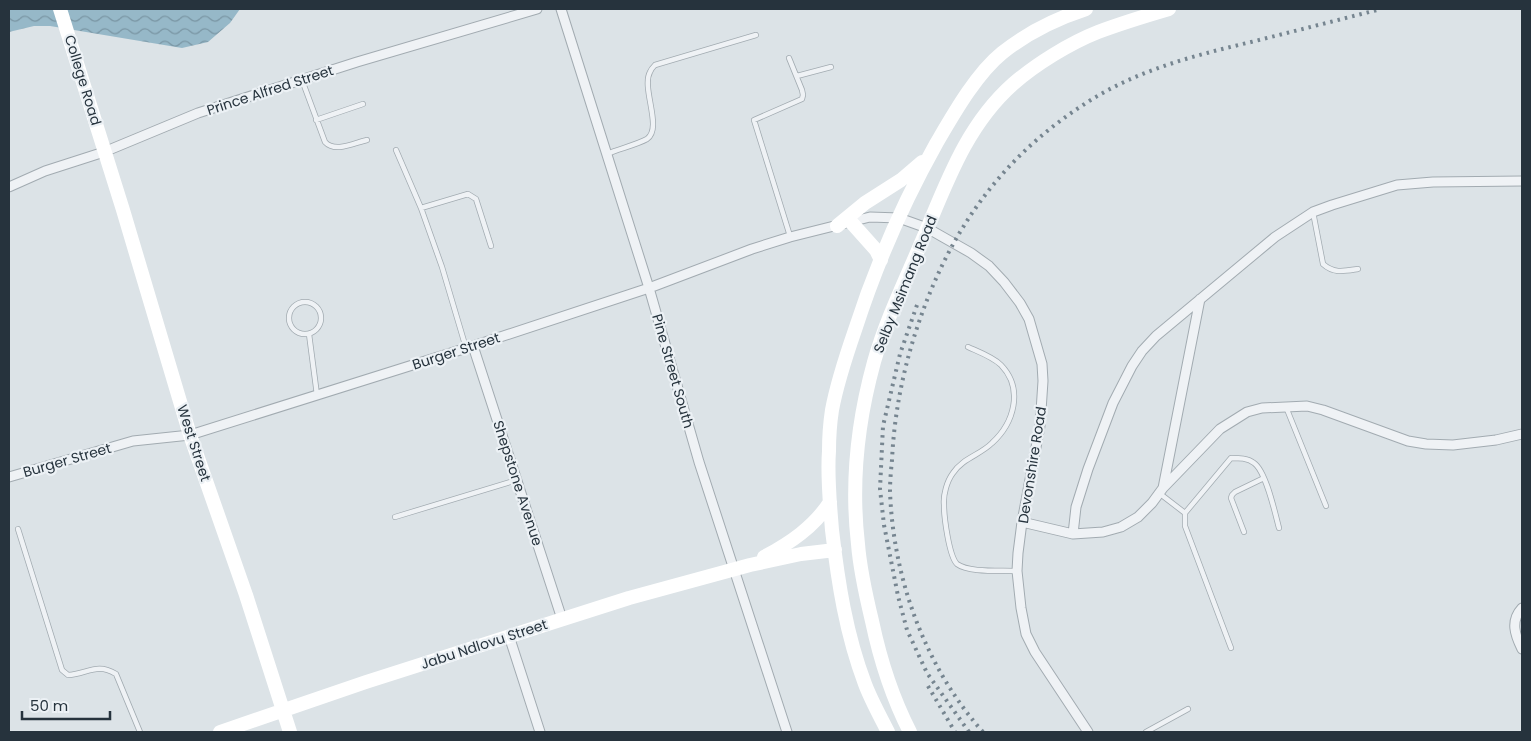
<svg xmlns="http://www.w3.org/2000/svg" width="1531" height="741" viewBox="0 0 1531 741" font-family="Poppins,sans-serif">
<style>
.water{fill:url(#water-waves)}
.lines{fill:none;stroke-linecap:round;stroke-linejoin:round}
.lane-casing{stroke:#a2abb1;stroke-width:6}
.street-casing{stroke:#a2abb1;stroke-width:11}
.lane{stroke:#eff2f5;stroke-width:4.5}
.street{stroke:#eff2f5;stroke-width:9}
.secondary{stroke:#fff;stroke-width:14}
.rail{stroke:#768590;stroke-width:4;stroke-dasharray:2.5 5;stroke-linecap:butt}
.labels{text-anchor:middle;stroke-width:4.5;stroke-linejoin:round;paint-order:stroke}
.street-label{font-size:14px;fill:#26333d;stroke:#ecf1f5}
</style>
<defs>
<pattern id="water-waves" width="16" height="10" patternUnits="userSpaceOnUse" patternTransform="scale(1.25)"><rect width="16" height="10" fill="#96b8c8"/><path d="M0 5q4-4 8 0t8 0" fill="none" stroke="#7a96a4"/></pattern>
</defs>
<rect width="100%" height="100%" fill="#dce3e7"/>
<path class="water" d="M9,9H240L230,23L208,42L182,48L50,26H34L9,32Z"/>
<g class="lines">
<defs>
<path id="lane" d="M789,58L802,90L803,95L802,99L754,120L790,236
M797,76L831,67
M302,80L325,142C335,153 354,143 367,140
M316,120L363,104
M396,150L421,208L442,267L466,348
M607,154C618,149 636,145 647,139C663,128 641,88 650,72C651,69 653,67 655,65L756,35
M421,208L468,194L476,199L491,246
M1313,212L1323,264C1334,274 1345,271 1358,269
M289 318a16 16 0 1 1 32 0a16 16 0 1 1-32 0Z
M309,334L317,395
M968,347C979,352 993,357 1001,365C1024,389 1014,423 992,443C980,455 963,458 953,473C947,481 943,495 944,505C944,517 949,556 957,564C969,573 1002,570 1017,571
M1286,407L1326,506
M1159,493L1185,513
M395,517L517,480
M18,529L62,670L68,675C87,674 97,662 116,674L140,732
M1244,532L1231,498L1232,495L1235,492L1264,478
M1231,648L1185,526V513L1231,458C1239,458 1248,458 1254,463C1266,471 1275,513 1279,528
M1146,732L1188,709"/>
<path id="street" d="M561,9L649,288L699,462L787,732
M9,187L45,171L104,152L198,113L357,62L537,9
M473,346L562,619
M9,477L133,441L190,435L473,346L649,288L752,249L790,237L870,217L899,218L927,228L971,253L989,266L1004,282L1020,303L1029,319L1042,364L1043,381L1040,426L1022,522L1018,553L1017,571L1021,608L1026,634L1035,652L1088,732
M1163,488L1200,299
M1022,522L1073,534L1103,532L1121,527L1138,517L1152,503L1163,488L1220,429L1247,412L1262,408L1307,406L1323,410L1408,441L1426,444L1453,445L1496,440L1522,434
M1073,534L1076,507L1088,469L1113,403L1132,366L1142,351L1156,336L1275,237L1313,212L1332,205L1397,185L1433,182L1522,181
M1522,608C1510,621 1515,635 1522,649
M509,636L540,732"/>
</defs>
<use href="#lane" class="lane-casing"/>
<use href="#street" class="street-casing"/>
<use href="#lane" class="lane"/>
<use href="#street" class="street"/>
<path class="secondary" d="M60,9L123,210L190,435L246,595L290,732
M851,222L876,250L881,260
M837,226L865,203L901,180L922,162
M764,557C790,543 814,527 830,502
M220,732L366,682L629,598L750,565L801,554L835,550
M888,732C880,716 871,700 865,684C846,634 838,582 832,530C830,504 827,477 829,451C829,437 830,423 832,410C837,383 846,356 855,330C876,265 903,203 936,144C953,115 976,74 1002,53C1027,33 1055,19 1086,9
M910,732C892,697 880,659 872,621C866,596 860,570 858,544C851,484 858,420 874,362C887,316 909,273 927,229C949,176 969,123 1013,84C1036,64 1070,43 1098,32C1122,23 1145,16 1169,9"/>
<path class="rail" d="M917,305L900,354L883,426L880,489L884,525L898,596L907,630L927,673L969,732
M928,686L955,732
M983,732C925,667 893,578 890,491C890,481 891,470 892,460C894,417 902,375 915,334C946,237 997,161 1083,105C1134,71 1192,56 1251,42C1295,31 1338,20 1381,9"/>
</g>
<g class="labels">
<g class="street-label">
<text transform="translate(83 80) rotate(73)" y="5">College Road</text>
<text transform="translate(270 90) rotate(-18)" y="5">Prince Alfred Street</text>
<text transform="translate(905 284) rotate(-68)" y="5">Selby Msimang Road</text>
<text transform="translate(456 351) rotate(-18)" y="5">Burger Street</text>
<text transform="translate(673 371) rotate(74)" y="5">Pine Street South</text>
<text transform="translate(194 443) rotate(72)" y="5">West Street</text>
<text transform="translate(67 460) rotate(-16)" y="5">Burger Street</text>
<text transform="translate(1032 465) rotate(-81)" y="5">Devonshire Road</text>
<text transform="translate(518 483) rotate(72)" y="5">Shepstone Avenue</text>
<text transform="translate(484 644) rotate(-18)" y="5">Jabu Ndlovu Street</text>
</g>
</g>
<rect width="1531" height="741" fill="none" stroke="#26333d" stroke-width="20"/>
<path d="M22 711v8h88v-8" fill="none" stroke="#26333d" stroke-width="2.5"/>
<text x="30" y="711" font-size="15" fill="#26333d" stroke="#ecf1f5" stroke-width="4" paint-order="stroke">50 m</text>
</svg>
